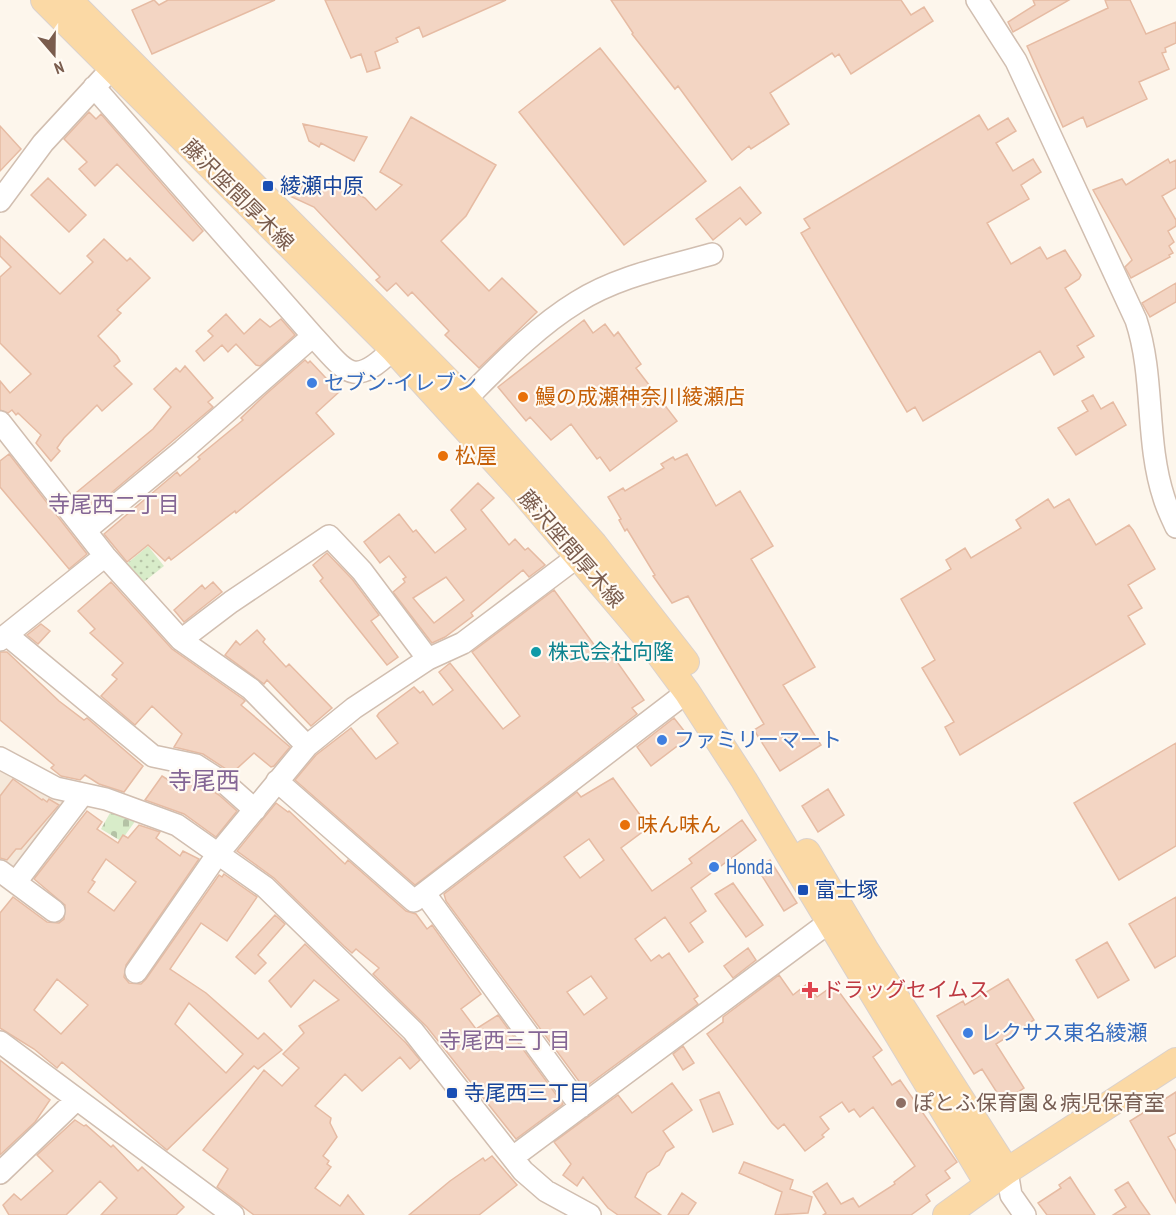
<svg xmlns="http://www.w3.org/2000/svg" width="1176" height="1215" viewBox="0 0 1176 1215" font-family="'PT Sans Narrow','Noto Sans JP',sans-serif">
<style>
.residential{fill:#f5e8da}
.grass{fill:url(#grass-dots)}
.cemetery{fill:url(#cemetery-stones)}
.building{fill:#f3d5c3;stroke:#e6bba3;stroke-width:1.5;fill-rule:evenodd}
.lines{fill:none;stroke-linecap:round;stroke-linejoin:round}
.minor-casing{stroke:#d1beb0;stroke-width:24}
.major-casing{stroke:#dad1cd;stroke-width:28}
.minor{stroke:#fff;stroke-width:21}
.major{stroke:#fbd9a5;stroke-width:26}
.transit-dot{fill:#1a4fb4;stroke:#fffaf3;stroke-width:2}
.shop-dot{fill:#3f7fe0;stroke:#fffaf3;stroke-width:2}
.food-dot{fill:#e8710a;stroke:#fffaf3;stroke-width:2}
.culture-dot{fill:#0f9aa8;stroke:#fffaf3;stroke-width:2}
.health-dot{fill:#e0444e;stroke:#fffaf3;stroke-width:2}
.education-dot{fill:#8d6e63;stroke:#fffaf3;stroke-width:2}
.labels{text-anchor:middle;stroke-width:4.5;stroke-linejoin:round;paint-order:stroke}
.transit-label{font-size:21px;fill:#164399;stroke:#fffaf3;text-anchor:start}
.street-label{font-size:21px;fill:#7a5c4d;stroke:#fffaf3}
.shop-label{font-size:21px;fill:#366cbe;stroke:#fffaf3;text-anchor:start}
.food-label{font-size:21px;fill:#c56008;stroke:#fffaf3;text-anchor:start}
.culture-label{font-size:21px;fill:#0d838f;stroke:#fffaf3;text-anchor:start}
.health-label{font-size:21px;fill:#be3a42;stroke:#fffaf3;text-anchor:start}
.education-label{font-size:21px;fill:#785e54;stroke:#fffaf3;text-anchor:start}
.neighbourhood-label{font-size:22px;fill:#846695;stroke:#fffaf3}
.quarter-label{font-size:24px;fill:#846695;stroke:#fffaf3}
</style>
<defs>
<pattern id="grass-dots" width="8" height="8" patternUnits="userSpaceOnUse" patternTransform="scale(1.5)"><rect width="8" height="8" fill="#d8ecc9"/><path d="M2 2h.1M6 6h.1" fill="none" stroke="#b4c2a5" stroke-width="1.8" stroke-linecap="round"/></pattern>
<pattern id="cemetery-stones" width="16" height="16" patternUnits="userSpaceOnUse" patternTransform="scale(1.5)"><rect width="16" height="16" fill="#d8ecc9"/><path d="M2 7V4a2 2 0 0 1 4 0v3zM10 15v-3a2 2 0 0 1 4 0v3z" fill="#b4c2a5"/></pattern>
</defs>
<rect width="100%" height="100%" fill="#fdf6ec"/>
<path class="residential" d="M0,769L70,797L16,871L0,864Z"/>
<path class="grass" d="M148,546L164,566L140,585L124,566Z"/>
<path class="cemetery" d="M110,813L136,820L121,841L101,829Z"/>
<path class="building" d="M154,0L159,5L168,0H275L152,54L132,10Z
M325,0H506L423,37L419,27L396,38L398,42L375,52L380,68L367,72L361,54L351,58Z
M611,0H901L911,15L924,7L933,21L851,74L839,54L835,57L832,53L770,93L789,124L751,149L749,146L732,160L678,86L675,89L632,34L633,33Z
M1033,0H1069L1013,32L1008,22L1035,5Z
M1105,0H1130L1146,34L1176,22V43L1165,48L1166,52L1162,53L1169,69L1139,82L1147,99L1087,127L1083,117L1063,127L1027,46L1108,8Z
M600,48L706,181L624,245L519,112Z
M89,112L96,119L101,114L203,231L193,241L117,164L95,186L79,169L87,162L64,139Z
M979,115L988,130L1008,118L1016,131L996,143L1013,171L1033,159L1041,172L1021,185L1029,199L987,223L1011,264L1040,247L1047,259L1065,250L1081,275L1079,279L1065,288L1094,336L1077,346L1084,357L1054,375L1040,351L923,421L915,407L907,412L801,233L810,228L804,219Z
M411,117L496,165L466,216L441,241L489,291L502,278L537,312L479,368L445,335L449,331L412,292L408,296L396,283L387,291L376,280L380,277L314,207L290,196L305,184L308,186L315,175L345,193L348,189L365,198L376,210L402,185L380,172Z
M303,124L367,137L354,161L321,143L319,147L309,141Z
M0,126L21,149L0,171Z
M1168,159L1170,163L1176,160V188L1162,196L1176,220V226L1168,231L1174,242L1169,246L1173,253L1169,255L1170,257L1131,278L1125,267L1132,260L1093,190L1122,179L1126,185Z
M48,178L86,215L69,232L31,195Z
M740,187L761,213L746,225L740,218L713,240L696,219Z
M0,236L60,294L93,262L87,256L104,239L127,261L130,258L150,278L117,310L121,313L98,336L117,356L120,361L114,366L132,384L102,411L97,405L64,438L57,448L60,451L51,461L36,443L41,435L18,413L16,415L12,410L8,413L0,410V381L10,393L31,374L0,343V277L11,267L0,256Z
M1176,283V302L1150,317L1142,303Z
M226,314L244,334L260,319L270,327L281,319L295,335L260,366L256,365L236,344L228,352L222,345L204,361L196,351L213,336L208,331Z
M584,320L593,333L605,324L614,336L618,332L641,364L636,368L677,421L610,471L600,457L597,459L571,424L551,440L530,417L526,421L498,387Z
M305,360L308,363L310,361L339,392L316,413L334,434L236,513L235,511L171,560L169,557L165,561L148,545L127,562L104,534L177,472L180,476L200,459L198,457L243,420L241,418L265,395Z
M185,366L213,398L208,402L213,407L92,509L77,492L153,429L171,407L154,389L176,368L180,372Z
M1093,395L1101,409L1113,402L1126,425L1076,455L1058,428L1088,411L1082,401Z
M9,454L87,554L69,569L0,487V461Z
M687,454L716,506L740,491L773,546L751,559L815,667L783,685L821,745L780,771L754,730L764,724L688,596L672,603L653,576L655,575L627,529L625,531L619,520L621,519L608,497L623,488L625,491L664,468L661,464L673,457L675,460Z
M478,483L494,498L481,510L509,545L515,539L525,550L528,548L545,565L529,577L523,570L471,613L473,616L445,637L432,643L393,592L405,582L403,579L406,577L389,556L380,563L364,542L399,514L413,532L416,530L435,553L466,529L451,510ZM446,577L464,600L434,623L413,598Z
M1048,499L1054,508L1069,499L1096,545L1129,525L1133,530L1155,569L1128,585L1142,608L1128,616L1145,644L960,755L945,727L954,722L922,668L935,660L901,599L951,569L946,560L965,548L971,558L1021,528L1016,520Z
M327,553L352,579L379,615L371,621L398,657L387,665L320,581L323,578L313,565Z
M111,582L172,649L243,699L245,701L241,705L290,747L274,766L271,767L254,753L232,773L203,754L174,747L182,734L152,706L135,725L101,696L117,679L112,675L123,663L90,633L95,629L78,611Z
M213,582L222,592L184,622L174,610L202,585L205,589Z
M554,590L606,661L613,656L644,700L632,708L637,714L415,885L295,780L316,755L351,728L376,759L398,743L377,716L379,713L414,687L420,693L423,691L433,705L453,690L439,672L450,663L503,729L520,716L472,652Z
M41,624L50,631L38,644L27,635Z
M257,630L265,639L263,642L286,667L289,664L332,708L311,726L267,680L264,684L225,655L236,641L240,645Z
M0,652H7L59,701L84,720L87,718L143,766L124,792L99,784L85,775L80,780L61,776L51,768L54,765L0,720Z
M674,718L689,737L651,766L637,747Z
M1176,743V846L1119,880L1074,803Z
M162,776L178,786L185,776L191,777L219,795L237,811L216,837L184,814L145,800Z
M613,778L649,827L621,848L652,891L692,863L689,859L742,820L756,840L691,888L706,911L690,923L703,942L689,952L665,917L635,939L651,961L659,955L662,958L669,953L698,996L694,999L698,1004L584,1088L446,901L444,894L577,792L581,797ZM589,839L604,860L580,878L564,857ZM591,976L607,998L584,1015L567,992Z
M13,779L42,800L43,799L47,802L49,799L59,805L21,849H16L7,860L0,858V796Z
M828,789L844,815L818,832L802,806Z
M276,803L288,812L289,811L345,864L348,860L406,911L416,914L427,929L432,925L481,994L461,1009L476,1029L498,1015L563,1104L516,1139L427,1027L373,974L379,968L356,949L352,953L344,946L274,878L237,851Z
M87,811L102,822L97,829L118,843L123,835L128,838L139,825L160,832L156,838L180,856L183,851L199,859L126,965L124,977L129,983L141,984L146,979L219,875L222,877L224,874L257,897L227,941L201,923L170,969L206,993L258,1039L264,1033L282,1050L258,1069L254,1066L167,1150L62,1062L57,1068L34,1049L0,1028V913L13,897L47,922L59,923L64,919L65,905L34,879ZM106,859L136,882L114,911L88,892L95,882L92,880ZM57,979L88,1005L61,1034L34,1010ZM189,1003L243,1054L226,1073L175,1024Z
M770,860L797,903L784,911L757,868Z
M733,883L763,925L746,937L715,894Z
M1176,897V956L1155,968L1129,924Z
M275,915L285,924L258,955L266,963L255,974L236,957Z
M1107,942L1129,980L1098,998L1076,960Z
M305,944L406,1043L420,1060L410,1069L400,1057L362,1091L345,1074L315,1106L331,1118L330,1123L337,1137L323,1156L329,1161L327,1164L331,1167L315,1188L340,1206L348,1195L364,1215H254L217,1187L228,1169L203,1150L264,1070L282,1086L299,1068L283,1054L304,1033L299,1026L339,1000L314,980L291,1007L269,981Z
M748,948L756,960L733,978L724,966Z
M779,975L793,995L807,984L817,997L834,985L882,1050L873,1057L892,1085L900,1080L957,1162L945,1171L950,1178L926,1195L930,1201L911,1215H823L826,1213L813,1192L827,1183L841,1204L853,1198L859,1207L895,1184L894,1182L915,1166L873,1107L860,1117L854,1109L849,1112L842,1102L820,1117L829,1129L822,1135L824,1137L805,1151L784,1124L778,1129L772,1123L707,1034L723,1022V1017Z
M1008,979L1034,1020L996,1044L1024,1088L1003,1102L982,1069L974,1074L937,1016L963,1001L965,1005Z
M683,1046L694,1063L683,1070L673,1054Z
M0,1060L50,1100L35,1122L0,1155Z
M672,1083L692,1110L663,1131L674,1147L666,1152L659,1165L647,1173L635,1197L661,1215H618L608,1208L583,1177L577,1186L563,1175L571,1164L554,1142L618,1095L632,1113Z
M719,1092L733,1124L713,1132L700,1100Z
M1176,1092V1133L1168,1137L1176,1151V1203L1130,1121Z
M75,1120L84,1126L86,1125L111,1147L113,1145L138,1171L142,1167L184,1207L176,1215H101L117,1198L100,1181L66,1215H9L3,1205L14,1194L21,1200L53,1171L37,1155Z
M492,1156L517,1185L479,1215H409L450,1181L483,1158L485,1161Z
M744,1162L793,1180L790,1189L812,1197L808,1213L775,1215L782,1192L739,1173Z
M1070,1177L1079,1191L1095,1215H1047L1038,1203L1061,1188L1059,1185Z
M1128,1182L1140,1201L1150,1215H1113L1126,1207L1115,1190Z
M682,1193L696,1203L688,1215H668Z"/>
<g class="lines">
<defs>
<path id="minor" d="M977,0L1016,61L1136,320C1155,377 1145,441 1164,498C1167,508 1172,518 1176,527
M94,87L313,336
M0,201L43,143L103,78
M466,399C500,365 536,327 577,302C618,276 667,267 712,254
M0,422L105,556L181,640L251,689L307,746
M86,530L183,450L313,336C346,371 352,390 393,349
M7,635L153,756L196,765L227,785L255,810
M0,640L105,556
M181,640L231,602L329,536L362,571L428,659
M0,758L56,788L106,799L177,825L265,887L413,1031L523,1171L546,1191L590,1215
M277,781L414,901L687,692
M0,871L54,911
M16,882L83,794
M425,894L581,1107
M136,972L217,855L307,746L354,708L428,659L463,643L589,548
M0,1042L233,1215
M513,1157L828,923
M1007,1171L1011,1195L1025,1215
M0,1173L77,1099"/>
<path id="major" d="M44,0L393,349L523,492L647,638L687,692L744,780L988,1184
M69,0L466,399L594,544L686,662
M807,852L865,949L1007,1171
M946,1215L1007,1171L1176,1061"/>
</defs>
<use href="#minor" class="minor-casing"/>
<use href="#major" class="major-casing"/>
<use href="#minor" class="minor"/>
<use href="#major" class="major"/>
</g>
<g class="transit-dot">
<rect x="262" y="180" width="12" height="12" rx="3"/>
<rect x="797" y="884" width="12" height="12" rx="3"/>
<rect x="446" y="1087" width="12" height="12" rx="3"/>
</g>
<g class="shop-dot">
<circle cx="312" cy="383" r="6"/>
<circle cx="662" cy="740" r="6"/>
<circle cx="714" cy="867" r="6"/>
<circle cx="968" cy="1033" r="6"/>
</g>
<g class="food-dot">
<circle cx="523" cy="397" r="6"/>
<circle cx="443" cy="456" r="6"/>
<circle cx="625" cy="825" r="6"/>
</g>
<circle class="culture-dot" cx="536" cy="652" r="6"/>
<path class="health-dot" d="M807 981h6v6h6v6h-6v6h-6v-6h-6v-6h6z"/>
<circle class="education-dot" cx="901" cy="1103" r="6"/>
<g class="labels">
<g class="transit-label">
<text x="280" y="193">綾瀬中原</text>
<text x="815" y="897">富士塚</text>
<text x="464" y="1100">寺尾西三丁目</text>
</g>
<g class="street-label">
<text transform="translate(238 195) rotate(45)" y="7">藤沢座間厚木線</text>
<text transform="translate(571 549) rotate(49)" y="7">藤沢座間厚木線</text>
</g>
<g class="shop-label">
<text x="324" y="390">セブン-イレブン</text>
<text x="674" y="747">ファミリーマート</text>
<text x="726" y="874">Honda</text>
<text x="980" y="1040">レクサス東名綾瀬</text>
</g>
<g class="food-label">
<text x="535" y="404">鰻の成瀬神奈川綾瀬店</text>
<text x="455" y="463">松屋</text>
<text x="637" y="832">味ん味ん</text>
</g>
<g class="culture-label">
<text x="548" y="659">株式会社向隆</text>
</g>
<g class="health-label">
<text x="822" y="997">ドラッグセイムス</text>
</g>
<g class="education-label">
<text x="913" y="1110">ぽとふ保育園＆病児保育室</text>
</g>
<g class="neighbourhood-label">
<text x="114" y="512">寺尾西二丁目</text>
<text x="505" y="1048">寺尾西三丁目</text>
</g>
<g class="quarter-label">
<text x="204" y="789">寺尾西</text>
</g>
</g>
<g transform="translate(54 54) rotate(160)" stroke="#fffaf3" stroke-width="4.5" paint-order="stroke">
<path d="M0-4.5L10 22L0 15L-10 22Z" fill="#7a5c4d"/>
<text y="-9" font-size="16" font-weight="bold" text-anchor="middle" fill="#7a5c4d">N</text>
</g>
</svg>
